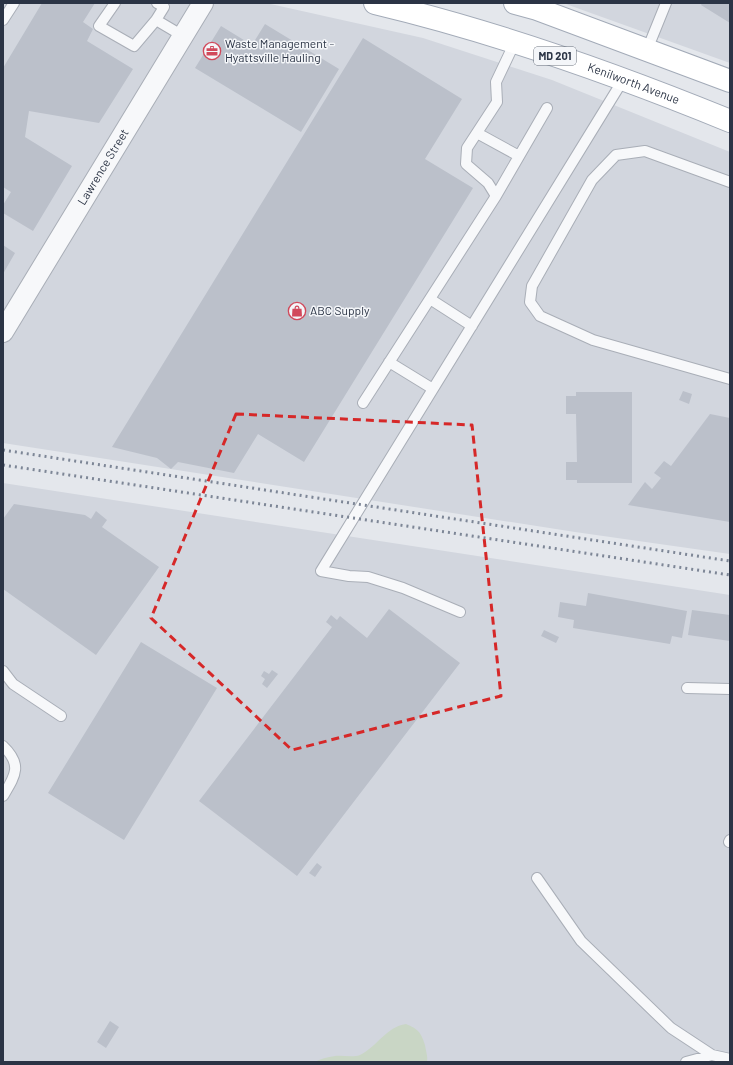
<svg xmlns="http://www.w3.org/2000/svg" width="733" height="1065" viewBox="0 0 733 1065" font-family="Barlow,sans-serif">
<style>
.built{fill:#d2d6de}
.green{fill:#c9d6c5}
.building{fill:#bbc0ca}
.lines{fill:none;stroke-linecap:round;stroke-linejoin:round}
.lane-casing{stroke:#a9aeb7;stroke-width:12}
.street-casing{stroke:#a9aeb7;stroke-width:22}
.primary-casing{stroke:#a3abb8;stroke-width:24}
.lane{stroke:#f7f8fa;stroke-width:10}
.street{stroke:#f7f8fa;stroke-width:20}
.primary{stroke:#fff;stroke-width:22}
.rail{stroke:#7d8696;stroke-width:3;stroke-dasharray:2 4;stroke-linecap:butt}
.marked{fill:none;stroke:#d62828;stroke-width:3;stroke-dasharray:8 5;stroke-linejoin:round}
.labels{text-anchor:middle;stroke-width:3;stroke-linejoin:round;paint-order:stroke}
.shield{fill:#f4f6f9;stroke:#676e7b;stroke-width:1}
.shield-label{font-size:11px;font-weight:bold;fill:#2b3445}
.poi-label{font-size:12px;fill:#2b3445;stroke:#f4f6f9;text-anchor:start}
.street-label{font-size:12px;fill:#2b3445;stroke:#f4f6f9}
</style>
<rect width="100%" height="100%" fill="#e4e7ec"/>
<path class="built" d="M3,3H266L423,38L552,80L730,152V554L575,532L3,443Z
M563,3H730V63Z
M3,483L730,595V1062H3Z"/>
<path class="green" d="M406,1024C418,1029 421,1032 425,1045C426,1052 428,1056 427,1062H314C321,1059 327,1057 335,1056C343,1055 352,1058 360,1055C378,1046 386,1027 406,1024Z"/>
<path class="building" d="M42,3H95L83,22L93,29L87,41L133,69L99,123L29,111L25,137L72,166L33,231L3,213V205L11,192L3,187V68Z
M702,3H730V23L701,5Z
M265,24L339,69L301,132L195,68L221,26L252,45Z
M363,38L462,99L425,159L473,188L304,462L258,434L234,473L178,462L171,469L157,458L112,447Z
M3,245L15,253L3,274Z
M683,391L692,394L689,404L679,400Z
M576,392H632V483H577V480H566V462H577L576,414H566V396H576Z
M710,414L730,418V522L628,505L645,482L652,489L661,478L654,473L664,461L671,466Z
M14,504L85,515L91,519L96,511L107,520L102,527L159,567L96,655L3,589V519Z
M588,593L687,611L682,638L672,636L670,644L573,628L574,620L558,617L560,602L586,606Z
M389,609L460,663L297,876L199,801L332,627L326,622L331,615L337,620L340,616L367,638Z
M692,610L730,615V641L688,635Z
M544,630L559,637L556,643L541,636Z
M141,642L217,688L124,840L48,793Z
M272,670L278,674L267,688L262,684L265,679L261,676L264,671L269,674Z
M317,863L322,867L315,877L309,873Z
M110,1021L119,1027L106,1048L97,1042Z"/>
<g class="lines">
<defs>
<path id="lane" d="M115,3L99,26L134,46L156,20L164,7L157,3
M3,20L14,3
M156,20L183,36
M647,50L666,3
M477,133L519,156
M730,182L645,151L616,155L592,180L532,286L530,302L540,316L593,340L730,379
M496,196L547,108
M430,299L472,326
M389,362L433,389
M363,403L496,196L488,183L466,164L467,148L497,102L496,82L515,42
M460,612L403,588L368,577L349,576L321,571L623,80
M3,671L13,684L61,716
M687,688L730,689
M3,746C23,765 15,776 3,796
M729,842L730,840
M537,878L581,941L671,1028L712,1055
M686,1062L712,1055L730,1059"/>
<g id="street">
<path id="s1" d="M3,332L203,3"/>
</g>
<g id="primary">
<path id="s2" d="M375,3C497,32 615,74 730,121"/>
<path d="M515,3L537,9L730,81"/>
</g>
</defs>
<use href="#lane" class="lane-casing"/>
<use href="#street" class="street-casing"/>
<use href="#primary" class="primary-casing"/>
<use href="#lane" class="lane"/>
<use href="#street" class="street"/>
<use href="#primary" class="primary"/>
<path class="rail" d="M3,450L730,561
M3,465L730,575"/>
</g>
<path class="marked" d="M236,414L472,425L501,696L292,750L151,618Z"/>
<defs>
<symbol id="office-ring" viewBox="-11 -11 22 22"><circle r="9.5" fill="#f4f6f9" stroke="#d1495b" stroke-width="1.5"/><path d="M-6-3h4V-5.5h4V-3h4V5H-6ZM-1-4.5V-3h2v-1.5ZM-6 0V1H6V0Z" fill="#d1495b"/></symbol>
<symbol id="shop-ring" viewBox="-11 -11 22 22"><circle r="9.5" fill="#f4f6f9" stroke="#d1495b" stroke-width="1.5"/><path d="M-5-2.5h2.3a2.7 3.5 0 0 1 5.4 0H5L5.5 6h-11ZM-1.5-2.5h3a1.5 2.3 0 0 0-3 0Z" fill="#d1495b"/></symbol>
</defs>
<g fill-rule="evenodd">
<use href="#office-ring" x="202" y="41" width="20" height="20"/>
<use href="#shop-ring" x="287" y="301" width="20" height="20"/>
</g>
<g class="labels">
<rect class="shield" x="534" y="47" width="42" height="18" rx="3"/>
<g class="shield-label">
<text x="555" y="60">MD 201</text>
</g>
<g class="poi-label">
<text x="225" y="48">Waste Management -<tspan x="225" dy="14">Hyattsville Hauling</tspan></text>
<text x="310" y="315">ABC Supply</text>
</g>
<g class="street-label">
<text dy="4" stroke="none"><textPath href="#s2" startOffset="271">Kenilworth Avenue</textPath></text>
<text dy="4" stroke="none"><textPath href="#s1" startOffset="193">Lawrence Street</textPath></text>
</g>
</g>
<rect width="733" height="1065" fill="none" stroke="#2b3445" stroke-width="8"/>
</svg>
